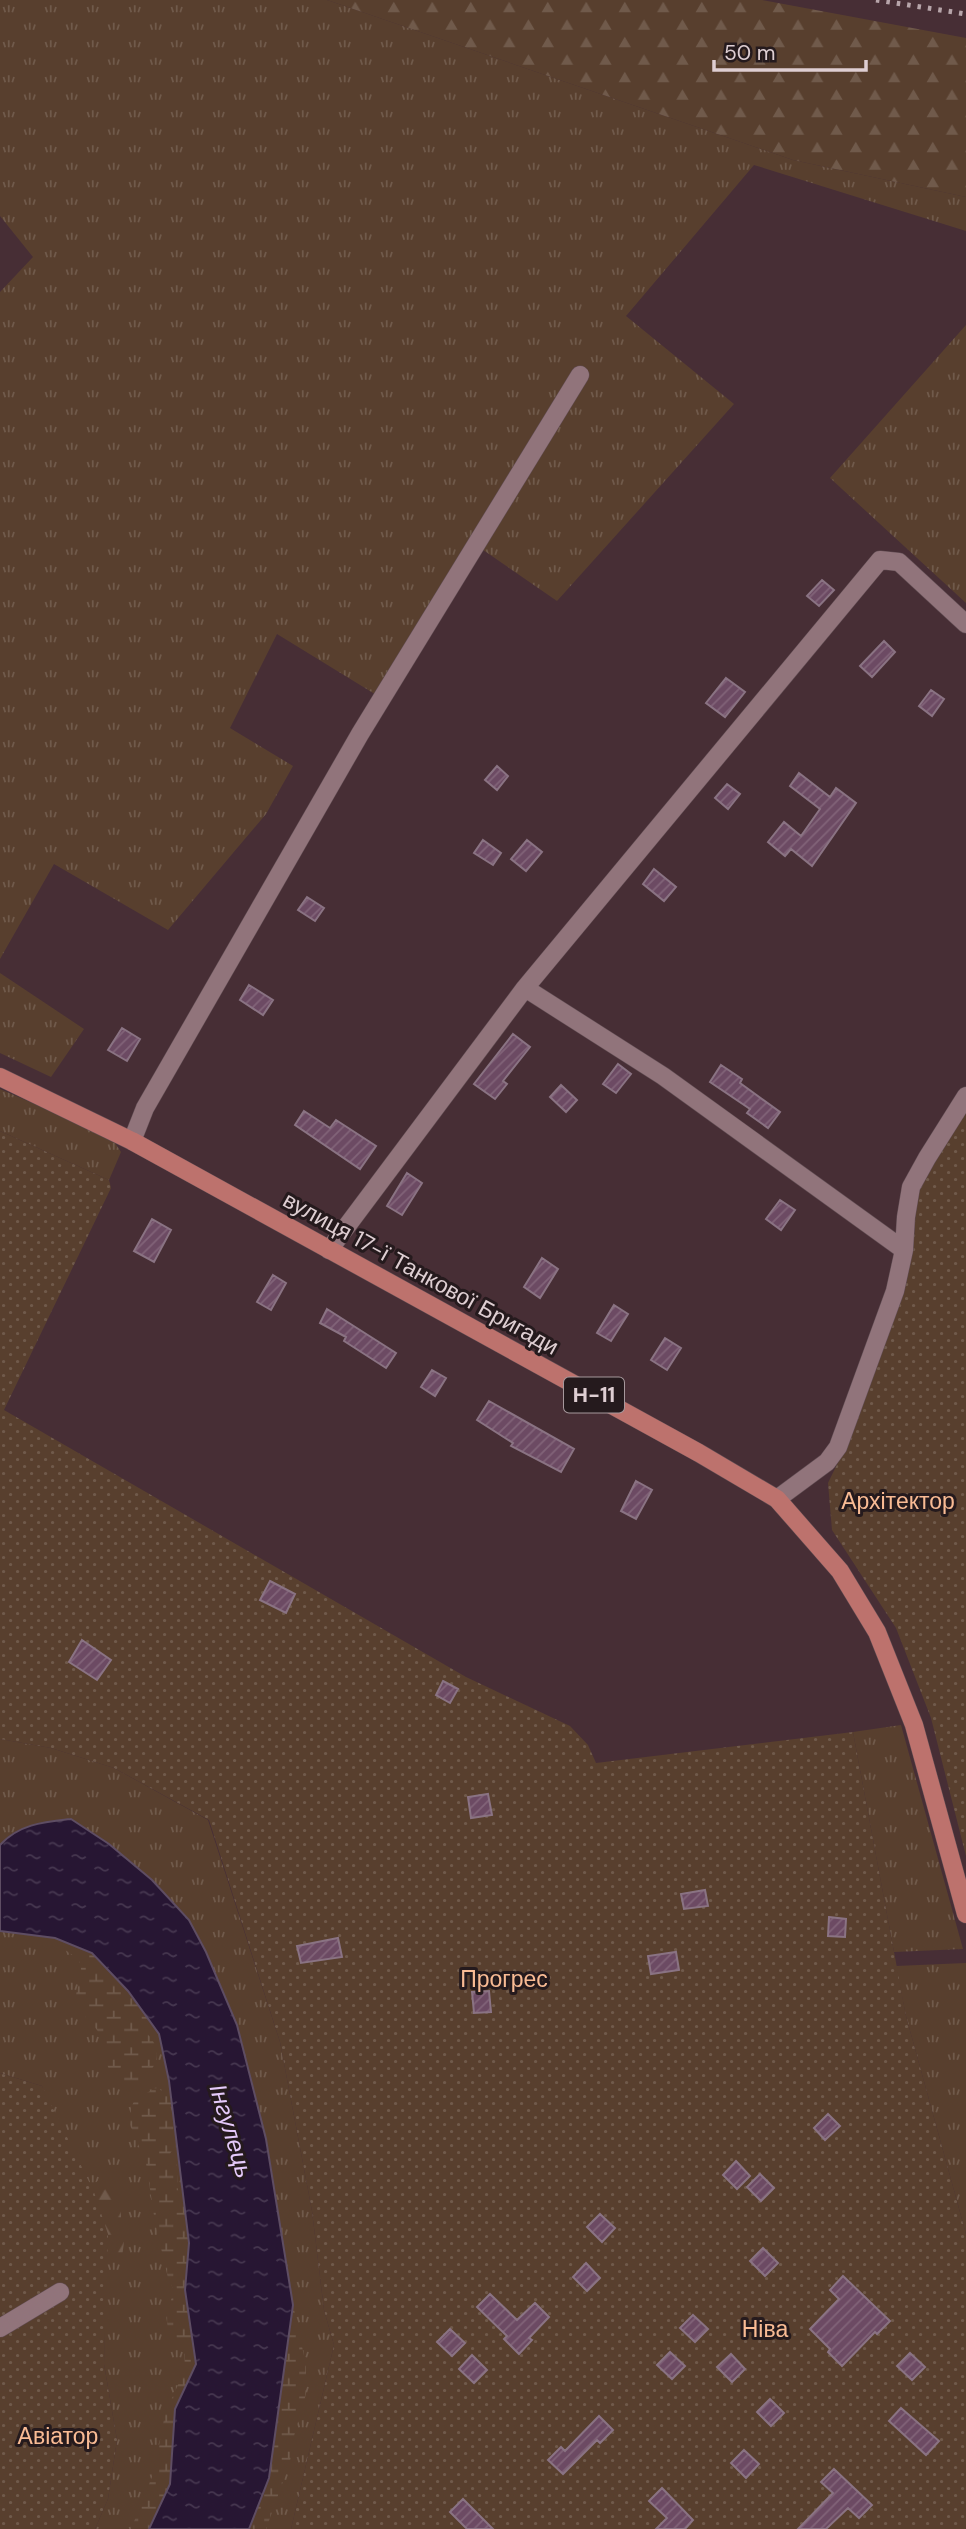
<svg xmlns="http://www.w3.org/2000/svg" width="966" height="2529" viewBox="0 0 966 2529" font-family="'DM Sans',sans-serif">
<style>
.grass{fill:url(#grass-tufts)}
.forest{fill:url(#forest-firs)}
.wetland{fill:url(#wetland-marsh)}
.garden{fill:url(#garden-dots)}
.water{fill:url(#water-ripples);stroke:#5e4d63;stroke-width:2}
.building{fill:url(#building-hatch);stroke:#8a7383;stroke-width:2}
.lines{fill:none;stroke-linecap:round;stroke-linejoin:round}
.minor-casing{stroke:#614d53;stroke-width:19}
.primary-casing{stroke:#614d53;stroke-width:19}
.minor{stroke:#91747b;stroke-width:18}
.primary{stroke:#bd726d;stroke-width:18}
.rail{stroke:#b7a5aa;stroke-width:5;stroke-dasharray:3.5 7;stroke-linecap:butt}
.labels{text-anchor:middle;stroke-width:6;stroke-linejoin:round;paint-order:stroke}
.shield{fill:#251a1d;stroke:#a6989c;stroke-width:2}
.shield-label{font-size:21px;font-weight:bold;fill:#deced2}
.street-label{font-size:23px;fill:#deced2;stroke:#251a1d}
.park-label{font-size:23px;fill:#f9bb94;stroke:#251a1d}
.water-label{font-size:24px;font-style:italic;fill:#e5cafa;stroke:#251a1d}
</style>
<defs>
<pattern id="grass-tufts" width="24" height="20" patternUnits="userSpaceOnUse" patternTransform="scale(1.75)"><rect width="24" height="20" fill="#583f2e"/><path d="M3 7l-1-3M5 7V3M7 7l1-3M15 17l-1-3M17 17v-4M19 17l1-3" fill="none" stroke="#705a4b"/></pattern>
<pattern id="forest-firs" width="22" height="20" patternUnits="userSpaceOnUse" patternTransform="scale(1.75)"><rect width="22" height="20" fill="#583f2e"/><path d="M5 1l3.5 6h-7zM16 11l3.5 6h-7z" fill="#705a4b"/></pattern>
<pattern id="wetland-marsh" width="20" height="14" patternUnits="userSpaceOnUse" patternTransform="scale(1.75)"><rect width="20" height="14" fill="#583f2e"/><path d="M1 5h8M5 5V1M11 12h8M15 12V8" fill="none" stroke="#705a4b"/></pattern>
<pattern id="garden-dots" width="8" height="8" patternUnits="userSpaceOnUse" patternTransform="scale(1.75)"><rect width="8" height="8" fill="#583f2e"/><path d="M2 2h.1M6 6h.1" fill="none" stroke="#705a4b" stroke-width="1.8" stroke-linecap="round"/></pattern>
<pattern id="water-ripples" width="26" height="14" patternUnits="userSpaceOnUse" patternTransform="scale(1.75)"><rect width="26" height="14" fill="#271633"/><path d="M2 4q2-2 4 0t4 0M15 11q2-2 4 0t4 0" fill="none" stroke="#463750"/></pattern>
<pattern id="building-hatch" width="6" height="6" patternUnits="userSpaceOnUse" patternTransform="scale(1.75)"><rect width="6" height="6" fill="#6c4a63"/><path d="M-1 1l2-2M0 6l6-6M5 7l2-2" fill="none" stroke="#816378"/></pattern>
</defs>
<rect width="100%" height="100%" fill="#472e35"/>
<path class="grass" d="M0,0H327L793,160L966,197V231L754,165L626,316L734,404L557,601L470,541L378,696L277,634L230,728L293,766L266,814L168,930L54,864L0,959V292L33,257L0,216Z
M966,325V603L830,478Z
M0,973L84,1029L51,1077L0,1053Z
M0,1089L111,1137L121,1152L109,1180L0,1131Z
M901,1725L963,1949L894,1952L853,1732Z
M0,1739L51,1748L114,1768L208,1820L280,2042L312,2211L324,2310L334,2345L291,2529H249L293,2305L266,2139L237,2025L217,1976L189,1920L152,1880L109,1844L71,1819C44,1823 19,1824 0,1845Z
M0,1931L55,1938L128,1991L159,2034L169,2081L189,2243L196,2364L149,2529H95L108,2499L117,2440L104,2364L105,2301L42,2086L0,2073Z
M966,1963V2234L906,2016L896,1966Z"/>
<path class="forest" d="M327,0H762L966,38V197L793,160Z
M114,2173L121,2194V2237L124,2242L121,2265L95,2251L75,2199L99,2180Z"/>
<path class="wetland" d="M71,1819L109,1844L152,1880L189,1920L206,1952L237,2025L266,2139L293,2305L306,2365V2394L292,2443L290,2462L266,2529H235L248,2126L0,1845C19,1824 44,1822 71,1819Z
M86,1932L153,2024L147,2033C171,2060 147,2079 122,2090C118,2084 113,2078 110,2072C104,2058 105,2043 97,2030C91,2021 80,2014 77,2003C73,1988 86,1975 79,1961C75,1954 47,1940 39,1933Z
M156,2088L180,2099L175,2105H168V2115L179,2121V2139L168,2157C185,2163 174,2180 179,2193C182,2199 186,2203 191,2207L201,2357L176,2467L155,2529H131L154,2472L165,2414L185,2369L184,2348L168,2329L166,2315L174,2291L168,2278L155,2222L146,2163L130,2125L131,2108L135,2099Z"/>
<path class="garden" d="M966,1109V1856L931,1718L896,1628L832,1530L828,1483L845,1448L904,1293L913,1251L917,1192L929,1166Z
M0,1131L109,1180L111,1188L4,1410L466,1677L570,1726L588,1745L596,1763L853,1732L906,2016L966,2234V2529H291L334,2345L324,2310L312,2211L280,2042L209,1820L114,1768L51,1748L0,1739Z
M0,2073L42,2086L94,2192L108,2234L104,2364L117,2440L108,2499L95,2529H0Z"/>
<path class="water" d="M71,1819L109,1844L152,1880L189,1920L206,1952L237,2025L266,2139L293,2305L269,2478L249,2529H149L170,2484L175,2409L196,2364L185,2290L189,2243L169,2081L159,2034L128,1991L92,1953L55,1938L0,1931V1845C19,1824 44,1822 71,1819Z"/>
<path class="building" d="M822,580L834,590L819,606L807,596Z
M884,641L895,652L872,677L860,666Z
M726,678L745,692L725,717L706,703Z
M931,690L944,699L932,716L919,706Z
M497,766L508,776L497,790L485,780Z
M799,773L830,797L836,788L856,803L812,866L791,849L785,856L768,842L784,822L801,836L820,809L790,786Z
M727,784L740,794L728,809L715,798Z
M483,840L501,853L493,865L474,853Z
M527,840L542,852L526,871L511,859Z
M654,869L676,887L664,901L643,884Z
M307,897L324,908L315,921L298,910Z
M249,985L273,1000L263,1015L240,1000Z
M122,1028L140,1039L127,1061L108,1050Z
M513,1034L530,1047L503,1081L507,1084L495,1099L474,1084Z
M618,1064L631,1074L616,1093L603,1084Z
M721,1065L742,1079L740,1083L780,1112L768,1128L747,1113L750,1109L710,1082Z
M561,1085L577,1100L566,1112L550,1097Z
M304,1111L330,1128L336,1120L376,1146L360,1169L295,1125Z
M407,1173L422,1183L402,1215L387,1206Z
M780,1200L795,1210L781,1230L766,1219Z
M152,1219L171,1230L154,1262L134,1251Z
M542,1258L558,1269L540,1298L524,1287Z
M273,1275L286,1283L271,1310L257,1302Z
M614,1305L628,1314L611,1341L597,1333Z
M327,1309L396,1353L386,1368L344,1341L346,1337L320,1323Z
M665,1338L681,1348L667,1370L651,1360Z
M432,1370L446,1378L435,1396L421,1387Z
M489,1401L574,1449L561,1472L511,1446L513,1443L477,1420Z
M636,1481L652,1490L636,1519L621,1511Z
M270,1581L295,1594L286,1613L260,1600Z
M82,1640L111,1660L97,1680L69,1662Z
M443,1681L458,1689L450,1703L436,1695Z
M488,1794L492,1815L471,1818L468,1797Z
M705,1890L708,1906L684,1909L681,1894Z
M829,1917L846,1919L845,1937L828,1936Z
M338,1938L342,1957L301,1963L297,1946Z
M676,1952L679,1970L651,1974L648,1956Z
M489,1991L491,2012L474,2013L472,1992Z
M828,2114L840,2126L825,2140L814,2128Z
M736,2161L750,2176L737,2189L723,2175Z
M760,2174L774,2188L761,2201L747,2187Z
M600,2214L615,2228L602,2242L587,2227Z
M763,2248L778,2263L765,2276L750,2261Z
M586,2263L600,2278L587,2291L573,2277Z
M843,2276L890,2321L877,2334L875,2332L842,2366L828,2352L830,2349L810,2329L839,2299L830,2290Z
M490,2294L517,2320L535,2303L549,2317L529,2338L532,2340L519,2354L504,2339L507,2336L477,2307Z
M693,2315L708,2329L695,2342L680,2328Z
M450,2329L465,2343L452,2356L437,2342Z
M670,2352L685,2366L672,2379L657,2365Z
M910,2353L925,2367L912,2380L897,2366Z
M731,2354L745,2369L732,2382L717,2367Z
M472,2355L487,2370L474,2383L459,2369Z
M770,2399L784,2413L771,2426L757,2412Z
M901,2408L939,2441L926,2455L889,2421Z
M599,2416L613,2430L600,2443L597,2440L563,2474L548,2460L561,2447L565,2451Z
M744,2450L759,2464L746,2478L731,2463Z
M834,2469L872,2505L859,2518L848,2508L826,2529H798L833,2493L821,2482Z
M662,2488L693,2520L685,2529H656L667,2518L649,2501Z
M463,2499L493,2529H467L450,2512Z"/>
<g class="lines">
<defs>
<path id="minor" d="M525,988L663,1076L904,1250
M132,1141L145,1108L360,734L580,375
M329,1250L525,988L880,560L899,562L966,624
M777,1499L827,1462L838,1447L895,1291L904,1250L906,1217L911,1187L927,1158L966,1096
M0,2328L60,2292"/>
<path id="primary" d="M0,1077L132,1141L699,1453L777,1499L840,1571L877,1632L914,1725L966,1914"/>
</defs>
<use href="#minor" class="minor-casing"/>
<use href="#primary" class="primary-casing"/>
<use href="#minor" class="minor"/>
<use href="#primary" class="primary"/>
<path class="rail" d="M876,0L966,14"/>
</g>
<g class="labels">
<rect class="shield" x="564" y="1377.5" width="60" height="35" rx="5"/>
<g class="shield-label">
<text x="594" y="1402">Н-11</text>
</g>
<g class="street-label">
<text transform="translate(421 1273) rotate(29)" y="8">вулиця 17-ї Танкової Бригади</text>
</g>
<g class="park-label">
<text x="898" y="1509">Архітектор</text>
<text x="504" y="1987">Прогрес</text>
<text x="765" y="2337">Ніва</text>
<text x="58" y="2444">Авіатор</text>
</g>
<g class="water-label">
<text transform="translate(231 2131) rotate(73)" y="8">Інгулець</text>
</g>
</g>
<path d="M714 60v10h152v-10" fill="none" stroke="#deced2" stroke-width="3.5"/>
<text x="724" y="60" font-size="21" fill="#deced2" stroke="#251a1d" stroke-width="5" paint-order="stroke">50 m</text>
</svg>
